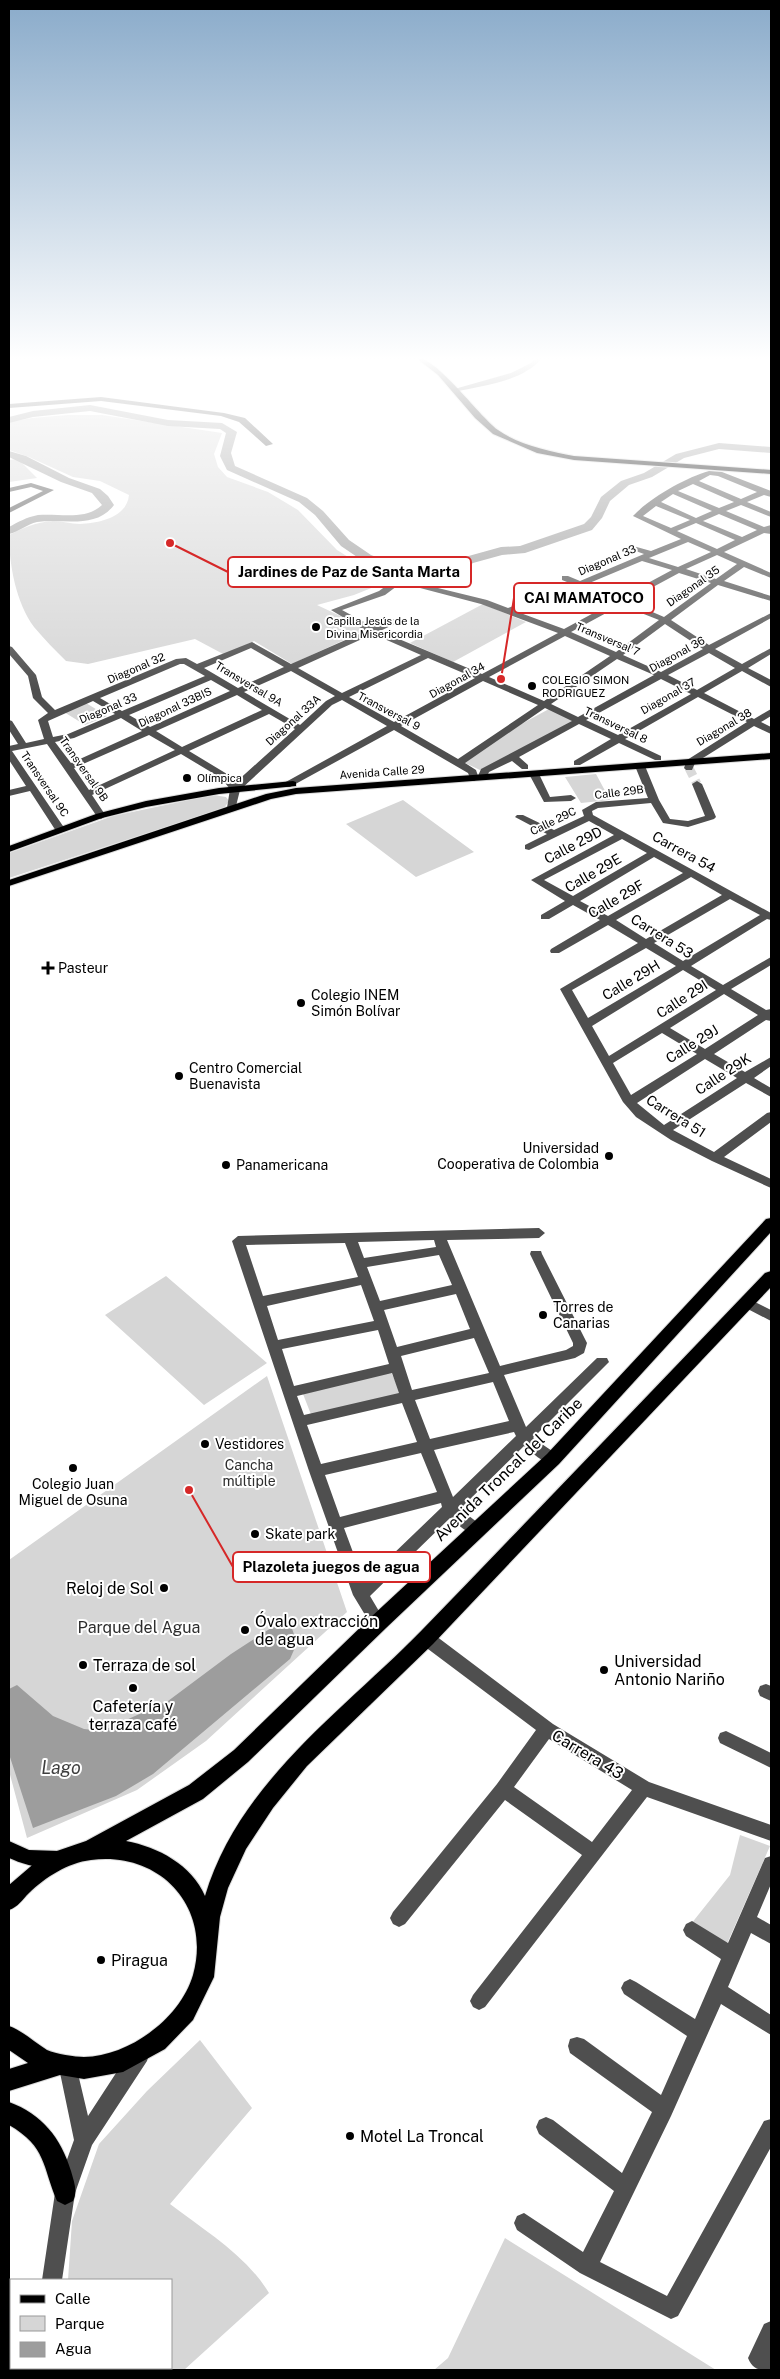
<svg xmlns="http://www.w3.org/2000/svg" width="780" height="2379" viewBox="0 0 780 2379" font-family="'Public Sans',sans-serif">
<style>
.green{fill:#d6d6d6}
.water{fill:#9d9d9d}
.lines{fill:none;stroke-linecap:round;stroke-linejoin:round}
.river{fill:#9d9d9d;fill-rule:evenodd}
.minor-tunnel{stroke:#d9d9d9;stroke-width:9;stroke-dasharray:9 5;stroke-linecap:butt}
.major-casing{stroke:#dbdbdb;stroke-width:2}
.highway-casing{stroke:#dbdbdb;stroke-width:2}
.minor{fill:#4f4f4f;fill-rule:evenodd}
.major{fill:#000;fill-rule:evenodd}
.highway{fill:#000;fill-rule:evenodd}
.poi-dot{fill:#000;stroke:#fff;stroke-width:2}
.labels{text-anchor:middle;stroke-width:4;stroke-linejoin:round;paint-order:stroke}
.far-street-label{font-size:11px;fill:#000;stroke:#fff}
.far-poi-label{font-size:11px;fill:#000;stroke:#fff;text-anchor:start}
.street-label{font-size:14px;fill:#000;stroke:#fff}
.poi-label{font-size:14px;fill:#000;stroke:#fff;text-anchor:start}
.park-label{font-size:14px;fill:#2d2d2d;stroke:#fff}
.near-street-label{font-size:16px;fill:#000;stroke:#fff}
.near-poi-label{font-size:16px;fill:#000;stroke:#fff;text-anchor:start}
.near-park-label{font-size:16px;fill:#2d2d2d;stroke:#fff}
.near-water-label{font-size:18px;font-style:italic;fill:#3e3e3e;stroke:#fff}
.leader{fill:none;stroke:#d62828;stroke-width:2}
.callout-dot{fill:#d62828;stroke:#fff;stroke-width:2}
.callout{fill:#fff;stroke:#d62828;stroke-width:2}
.callout-label{font-size:15px;text-anchor:middle;font-weight:bold;fill:#000}
</style>
<rect width="100%" height="100%" fill="#fff"/>
<path class="green" d="M68,415H102L222,433L214,454L218,467L227,477L268,492L298,510L337,550L353,560L396,578L354,595L317,605L368,629L292,664L254,641L225,655L195,639L88,664L66,661C55,650 44,639 34,627C16,603 9,564 9,535C23,528 36,522 53,521C62,521 71,524 80,524C100,523 127,517 129,495L100,481L73,477L29,457L9,450V422L32,418Z
M18,459L37,478L9,482V460Z
M483,604L526,622L453,662L410,643Z
M86,703L107,716L85,725L64,712Z
M549,709L577,722L480,770L463,762L505,733Z
M596,774L610,800L581,803L565,777Z
M213,795L226,797L229,801L224,808L9,878V853L113,816Z
M403,800L474,852L416,877L346,824Z
M166,1276L267,1363L204,1405L105,1315Z
M391,1372L401,1394L312,1417L303,1394Z
M267,1376L347,1612L206,1741L137,1790L27,1838L9,1771V1560Z
M740,1835L770,1846L726,1946L691,1924L730,1875Z
M200,2040L252,2108L170,2204C205,2231 246,2255 269,2293L184,2370H68V2368H171V2280H68L72,2221L99,2144L147,2091Z
M505,2238L716,2370H717H434L448,2358Z"/>
<path class="water" d="M288,1617L297,1643L290,1659L153,1774L116,1796L33,1828L9,1754V1689L17,1685L53,1716L84,1729L102,1731L168,1701L231,1654Z"/>
<g class="lines">
<path class="river" d="M90,405L168,420L222,423L237,432L231,453L235,466L307,498L323,511L349,540L371,555L412,571L436,573L444,571L465,557L501,547L520,546L584,524L591,517L601,497L621,481L644,473L676,454L719,443L771,447V453L719,449L684,458L652,477L629,485L610,501L602,518L592,530L525,553L502,555L473,563L452,577L436,581L406,578L363,561L341,546L315,515L299,502L227,470L220,456L226,433L220,429L168,426L90,411L33,417L9,423V417L33,411Z
M9,451L26,456L69,478L100,489L108,496L114,505C95,530 63,518 37,522C27,524 19,532 9,534V527C18,522 27,517 38,515C59,513 85,521 102,505L92,493L61,482L9,457Z"/>
<path class="minor-tunnel" d="M689,768L697,784"/>
<defs>
<path id="major" d="M415,357C437,357 477,414 498,430C519,445 549,451 574,456L771,470V474L574,460L537,453L493,434L475,418L438,375Z
M771,753V759L296,794L271,799L9,886V880L266,794L296,788Z
M293,781L296,782V786L219,794L146,807L102,818L9,852V846L96,814L146,801L219,788Z
M9,1841L29,1850L59,1851L65,1853L68,1859L65,1865C47,1872 25,1865 9,1858Z"/>
<path id="highway" d="M771,1218V1232L559,1464L385,1629L248,1762L203,1799L126,1841C158,1847 192,1865 205,1896C239,1782 343,1711 422,1630C537,1511 651,1392 765,1273L771,1271V1287L433,1644L307,1766L273,1808L246,1849L228,1888L220,1917L214,1977L193,2020L165,2049L123,2072L84,2079L60,2075L9,2091V2069L28,2063L9,2050V2026C23,2031 34,2042 47,2050C56,2054 75,2057 84,2057C129,2056 180,2019 193,1975C212,1907 160,1851 91,1860C67,1863 46,1877 29,1893C22,1900 18,1907 9,1910V1885L37,1861L51,1853L86,1841L189,1785L234,1750L371,1617L547,1454L766,1219Z
M9,2102C42,2114 61,2138 71,2171C74,2182 78,2191 73,2201L65,2205L57,2201C42,2166 47,2147 9,2125Z"/>
</defs>
<use href="#major" class="major-casing"/>
<use href="#highway" class="highway-casing"/>
<path class="minor" d="M536,357H543C523,382 484,385 454,392L451,390L511,373L531,363Z
M101,397L224,413L245,418L273,444L266,446L239,422L221,416L101,401L9,408V404Z
M709,471L722,472L771,491V497L764,495L747,502L771,512V517L741,505L726,511L764,527L771,525V534L764,533L724,552L771,573V578L744,567L724,581L771,596V601L718,585L671,620L709,645L771,613V618L715,649L742,664L771,648V654L748,668L771,680V687L742,671L704,693L754,719L771,709V716L761,722L771,727V734L754,726L695,763L692,770H686L684,768L687,760L747,722L698,697L625,739L661,756V760H655L619,743L580,765H574V761L611,739L579,724L519,757L528,765V769H522L512,761L489,772L486,779L479,778L474,781L471,780L468,773L394,730L290,787H284V783L387,726L342,700L332,705L240,790L235,810H229L227,808L230,789L221,778L181,754L92,795L106,816L101,819L98,818L47,744L12,751L65,829L64,831H56L30,791L9,796V790L26,786L9,760V746L18,744L9,730V720L12,721L26,743L44,739L38,720L48,713L33,698L28,676L9,654V646L12,647L36,675L42,697L55,710L176,659L186,658L197,664L252,642L291,664L366,631L331,610L379,591L397,578L487,600L508,608L572,584L562,580V576H568L580,581L644,554L633,550V546L651,551L681,539L633,516C651,497 685,478 709,471ZM710,475L718,476L757,492L741,499L699,481ZM693,484L734,502L719,508L678,491ZM673,494L712,511L696,518L661,502ZM656,506L690,520L671,528L643,516ZM719,514L757,530L742,537L703,521ZM696,523L735,540L717,549L677,531ZM688,542L711,552L678,567L649,558ZM717,555L737,564L716,579L686,569ZM642,561L672,570L620,598L587,584ZM679,573L711,583L664,617L627,601ZM401,583L481,604L558,633L482,674L380,631L397,623V619H391L373,627L342,610L385,595ZM579,587L614,602L564,629L515,611ZM621,605L659,620L616,652L571,632ZM665,624L703,649L661,672L623,655ZM373,634L421,655L342,693L298,668ZM565,636L610,656L544,701L489,677ZM251,648L284,667L238,688L204,668ZM709,653L735,668L697,690L668,675ZM428,658L475,678L394,722L349,697ZM617,659L654,675L578,717L551,704ZM180,664H184L205,676L122,711L100,698ZM291,671L335,696L326,701L300,725L244,692ZM661,679L691,694L618,735L586,720ZM211,680L230,691L150,727L129,715ZM483,681L538,705L458,759L401,726ZM237,695L262,710L182,747L156,731ZM93,701L115,714L68,734L53,737L48,721ZM545,708L572,721L481,769L478,776L476,770L465,763ZM269,714L295,729L235,783L227,774L189,751ZM121,718L142,731L71,763L55,742L74,738ZM149,735L175,750L89,790L74,768Z
M31,483L54,490L9,513V508L43,491L31,487L9,492V488Z
M640,763L645,766L659,800L670,819L688,821L705,816L692,784L697,781L702,784L716,817L714,819L688,827L663,823L651,803L598,808L592,811L593,815L771,913V920L767,919L691,966L723,985L771,957V965L731,989L766,1010L771,1009V1021L766,1020L714,1054L745,1072L771,1057V1066L754,1078L771,1088V1097L746,1083L673,1130L714,1152L767,1113L771,1112V1122L724,1157L771,1179V1188L712,1161L671,1140L636,1117L623,1102L560,989L638,943L608,925L559,953H551L550,951L551,949L600,920L573,905L549,919H541V915L565,901L531,880L614,835L589,821L529,850L525,849V845L547,834L515,817L517,815H523L554,830L584,816L582,810L596,802L648,798L635,766ZM622,839L647,853L573,896L544,880ZM654,857L683,873L608,916L580,901ZM691,877L722,895L646,939L616,920ZM730,899L760,915L683,961L654,943ZM646,948L676,966L588,1018L572,990ZM683,970L716,990L609,1056L592,1026ZM724,994L758,1015L705,1049L670,1028ZM662,1033L697,1054L631,1095L613,1063ZM705,1059L737,1078L664,1125L637,1103Z
M534,771L539,774L550,797L571,795L576,798L571,801L544,802L529,774Z
M539,1228L545,1233L539,1238L447,1240L500,1366L566,1350L573,1346V1343L530,1254L531,1251H541L542,1254L587,1343L584,1353L575,1358L504,1375L526,1427L597,1358H607L609,1362L533,1438L558,1455L560,1459L558,1463C546,1467 533,1453 524,1446L460,1509L482,1526L484,1530L482,1534C471,1538 459,1525 450,1518L370,1596L386,1623L383,1628L378,1630L373,1628L353,1595L309,1471L232,1241L238,1236ZM434,1240L436,1247L364,1258L358,1242ZM345,1243L358,1277L263,1296L246,1245ZM439,1255L452,1285L380,1301L367,1267ZM361,1285L374,1321L278,1340L267,1306ZM456,1294L470,1329L397,1347L384,1310ZM378,1330L389,1364L294,1386L282,1349ZM474,1338L489,1373L412,1390L401,1356ZM392,1373L399,1393L304,1415L297,1396ZM493,1382L509,1421L430,1439L415,1400ZM402,1403L417,1442L321,1464L307,1425ZM514,1432L516,1436L453,1497L434,1450ZM421,1453L437,1492L340,1517L325,1475ZM441,1503L442,1507L364,1582L344,1528Z
M747,1298L771,1310V1321L742,1306L740,1303L742,1300Z
M426,1631L432,1633L553,1724L649,1782L771,1825V1841L647,1797L485,2007L479,2010L473,2007L470,2001L473,1995L582,1855L505,1800L405,1924L399,1927L393,1924L390,1918L393,1912L497,1784L536,1730L420,1643L418,1638L420,1633ZM549,1739L632,1790L592,1842L514,1787Z
M766,1684L771,1686V1701L760,1696L758,1691L760,1686Z
M726,1731L771,1753V1768L720,1743L718,1738L720,1733Z
M771,1856V1884L757,1917L771,1925V1944L751,1933L728,1987L771,2015V2035L721,2004L671,2116L600,2262L667,2296L764,2121L771,2119V2147L678,2316L671,2319L580,2273L517,2230L514,2223L517,2216L524,2213L583,2252L614,2191L539,2134L536,2127L539,2120L546,2117L553,2120L622,2173L652,2112L570,2053L568,2046L570,2039L577,2037L584,2039L661,2095L687,2036L624,1994L621,1988L624,1982L630,1979L636,1982L695,2019L721,1959L686,1936L683,1930L686,1924L692,1921L728,1943L765,1858Z
M140,2045L147,2047L149,2054L147,2061L92,2145L75,2193L62,2280H42L55,2193L74,2140L59,2068L61,2061L68,2059L75,2061L88,2116L133,2047Z
M771,2321V2370C759,2370 753,2370 748,2358L764,2324Z
M35,2368H55V2370H35Z"/>
<use href="#major" class="major"/>
<use href="#highway" class="highway"/>
</g>
<linearGradient id="sky" x2="0" y2="1"><stop stop-color="#8aabca"/><stop offset="0.52" stop-color="#fff"/><stop offset="1" stop-color="#fff" stop-opacity="0"/></linearGradient>
<rect width="780" height="690" fill="url(#sky)"/>
<g class="poi-dot">
<circle cx="316" cy="627" r="5"/>
<circle cx="532" cy="686" r="5"/>
<circle cx="187" cy="778" r="5"/>
<path d="M45.5 960.5h5v5h5v5h-5v5h-5v-5h-5v-5h5z"/>
<circle cx="301" cy="1003" r="5"/>
<circle cx="179" cy="1076" r="5"/>
<circle cx="609" cy="1156" r="5"/>
<circle cx="226" cy="1165" r="5"/>
<circle cx="543" cy="1315" r="5"/>
<circle cx="205" cy="1444" r="5"/>
<circle cx="73" cy="1468" r="5"/>
<circle cx="255" cy="1534" r="5"/>
<circle cx="164" cy="1588" r="5"/>
<circle cx="245" cy="1630" r="5"/>
<circle cx="83" cy="1665" r="5"/>
<circle cx="604" cy="1670" r="5"/>
<circle cx="133" cy="1688" r="5"/>
<circle cx="101" cy="1960" r="5"/>
<circle cx="350" cy="2136" r="5"/>
</g>
<g class="labels">
<g class="far-street-label">
<text transform="translate(607 560) rotate(-23)" y="4">Diagonal 33</text>
<text transform="translate(693 586) rotate(-35)" y="4">Diagonal 35</text>
<text transform="translate(608 639) rotate(23)" y="4">Transversal 7</text>
<text transform="translate(677 654) rotate(-29)" y="4">Diagonal 36</text>
<text transform="translate(136 668) rotate(-23)" y="4">Diagonal 32</text>
<text transform="translate(457 680) rotate(-29)" y="4">Diagonal 34</text>
<text transform="translate(249 684) rotate(31)" y="4">Transversal 9A</text>
<text transform="translate(668 696) rotate(-30)" y="4">Diagonal 37</text>
<text transform="translate(175 707) rotate(-25)" y="4">Diagonal 33BIS</text>
<text transform="translate(108 708) rotate(-23)" y="4">Diagonal 33</text>
<text transform="translate(389 711) rotate(28)" y="4">Transversal 9</text>
<text transform="translate(293 720) rotate(-42)" y="4">Diagonal 33A</text>
<text transform="translate(616 725) rotate(26)" y="4">Transversal 8</text>
<text transform="translate(724 727) rotate(-31)" y="4">Diagonal 38</text>
<text transform="translate(84 769) rotate(55)" y="4">Transversal 9B</text>
<text transform="translate(382 772) rotate(-4)" y="4">Avenida Calle 29</text>
<text transform="translate(45 784) rotate(56)" y="4">Transversal 9C</text>
<text transform="translate(619 792) rotate(-7)" y="4">Calle 29B</text>
<text transform="translate(553 821) rotate(-26)" y="4">Calle 29C</text>
</g>
<g class="far-poi-label">
<text x="326" y="625">Capilla Jesús de la<tspan x="326" dy="13">Divina Misericordia</tspan></text>
<text x="542" y="684">COLEGIO SIMON<tspan x="542" dy="13">RODRIGUEZ</tspan></text>
<text x="197" y="782">Olímpica</text>
</g>
<g class="street-label">
<text transform="translate(573 845) rotate(-28)" y="5">Calle 29D</text>
<text transform="translate(684 852) rotate(29)" y="5">Carrera 54</text>
<text transform="translate(593 873) rotate(-30)" y="5">Calle 29E</text>
<text transform="translate(616 899) rotate(-30)" y="5">Calle 29F</text>
<text transform="translate(662 936) rotate(32)" y="5">Carrera 53</text>
<text transform="translate(631 980) rotate(-31)" y="5">Calle 29H</text>
<text transform="translate(682 999) rotate(-33)" y="5">Calle 29I</text>
<text transform="translate(692 1044) rotate(-32)" y="5">Calle 29J</text>
<text transform="translate(723 1074) rotate(-33)" y="5">Calle 29K</text>
<text transform="translate(676 1116) rotate(32)" y="5">Carrera 51</text>
</g>
<g class="poi-label">
<text x="58" y="973">Pasteur</text>
<text x="311" y="1000">Colegio INEM<tspan x="311" dy="16">Simón Bolívar</tspan></text>
<text x="189" y="1073">Centro Comercial<tspan x="189" dy="16">Buenavista</tspan></text>
<text x="599" y="1153" text-anchor="end">Universidad<tspan x="599" dy="16">Cooperativa de Colombia</tspan></text>
<text x="236" y="1170">Panamericana</text>
<text x="553" y="1312">Torres de<tspan x="553" dy="16">Canarias</tspan></text>
<text x="215" y="1449">Vestidores</text>
<text x="73" y="1489" text-anchor="middle">Colegio Juan<tspan x="73" dy="16">Miguel de Osuna</tspan></text>
<text x="265" y="1539">Skate park</text>
</g>
<g class="park-label">
<text x="249" y="1470">Cancha<tspan x="249" dy="16">múltiple</tspan></text>
</g>
<g class="near-street-label">
<text transform="translate(508 1469) rotate(-44)" y="6">Avenida Troncal del Caribe</text>
<text transform="translate(588 1754) rotate(31)" y="6">Carrera 43</text>
</g>
<g class="near-poi-label">
<text x="154" y="1594" text-anchor="end">Reloj de Sol</text>
<text x="255" y="1627">Óvalo extracción<tspan x="255" dy="18">de agua</tspan></text>
<text x="614" y="1667">Universidad<tspan x="614" dy="18">Antonio Nariño</tspan></text>
<text x="93" y="1671">Terraza de sol</text>
<text x="133" y="1712" text-anchor="middle">Cafetería y<tspan x="133" dy="18">terraza café</tspan></text>
<text x="111" y="1966">Piragua</text>
<text x="360" y="2142">Motel La Troncal</text>
</g>
<g class="near-park-label">
<text x="139" y="1633">Parque del Agua</text>
</g>
<g class="near-water-label">
<text x="61" y="1774">Lago</text>
</g>
</g>
<path class="leader" d="M170 543L228 572M501 679L514 598M189 1490L233 1567"/>
<g class="callout-dot">
<circle cx="170" cy="543" r="5"/>
<circle cx="501" cy="679" r="5"/>
<circle cx="189" cy="1490" r="5"/>
</g>
<g class="callout">
<rect x="228" y="557" width="243" height="30" rx="5"/>
<rect x="514" y="583" width="140" height="30" rx="5"/>
<rect x="233" y="1552" width="197" height="30" rx="5"/>
</g>
<g class="callout-label">
<text x="349" y="577">Jardines de Paz de Santa Marta</text>
<text x="584" y="603">CAI MAMATOCO</text>
<text x="331" y="1572">Plazoleta juegos de agua</text>
</g>
<rect width="780" height="2379" fill="none" stroke="#000000" stroke-width="20"/>
<rect x="10" y="2279" width="162" height="90" fill="#ffffff" stroke="#999999"/>
<rect x="20" y="2295" width="25" height="8" fill="#000000" stroke="#999999"/>
<text x="55" y="2304" font-size="15" fill="#000000">Calle</text>
<rect x="20" y="2316" width="25" height="15" fill="#d6d6d6" stroke="#999999"/>
<text x="55" y="2329" font-size="15" fill="#000000">Parque</text>
<rect x="20" y="2342" width="25" height="15" fill="#9d9d9d" stroke="#999999"/>
<text x="55" y="2354" font-size="15" fill="#000000">Agua</text>
</svg>
